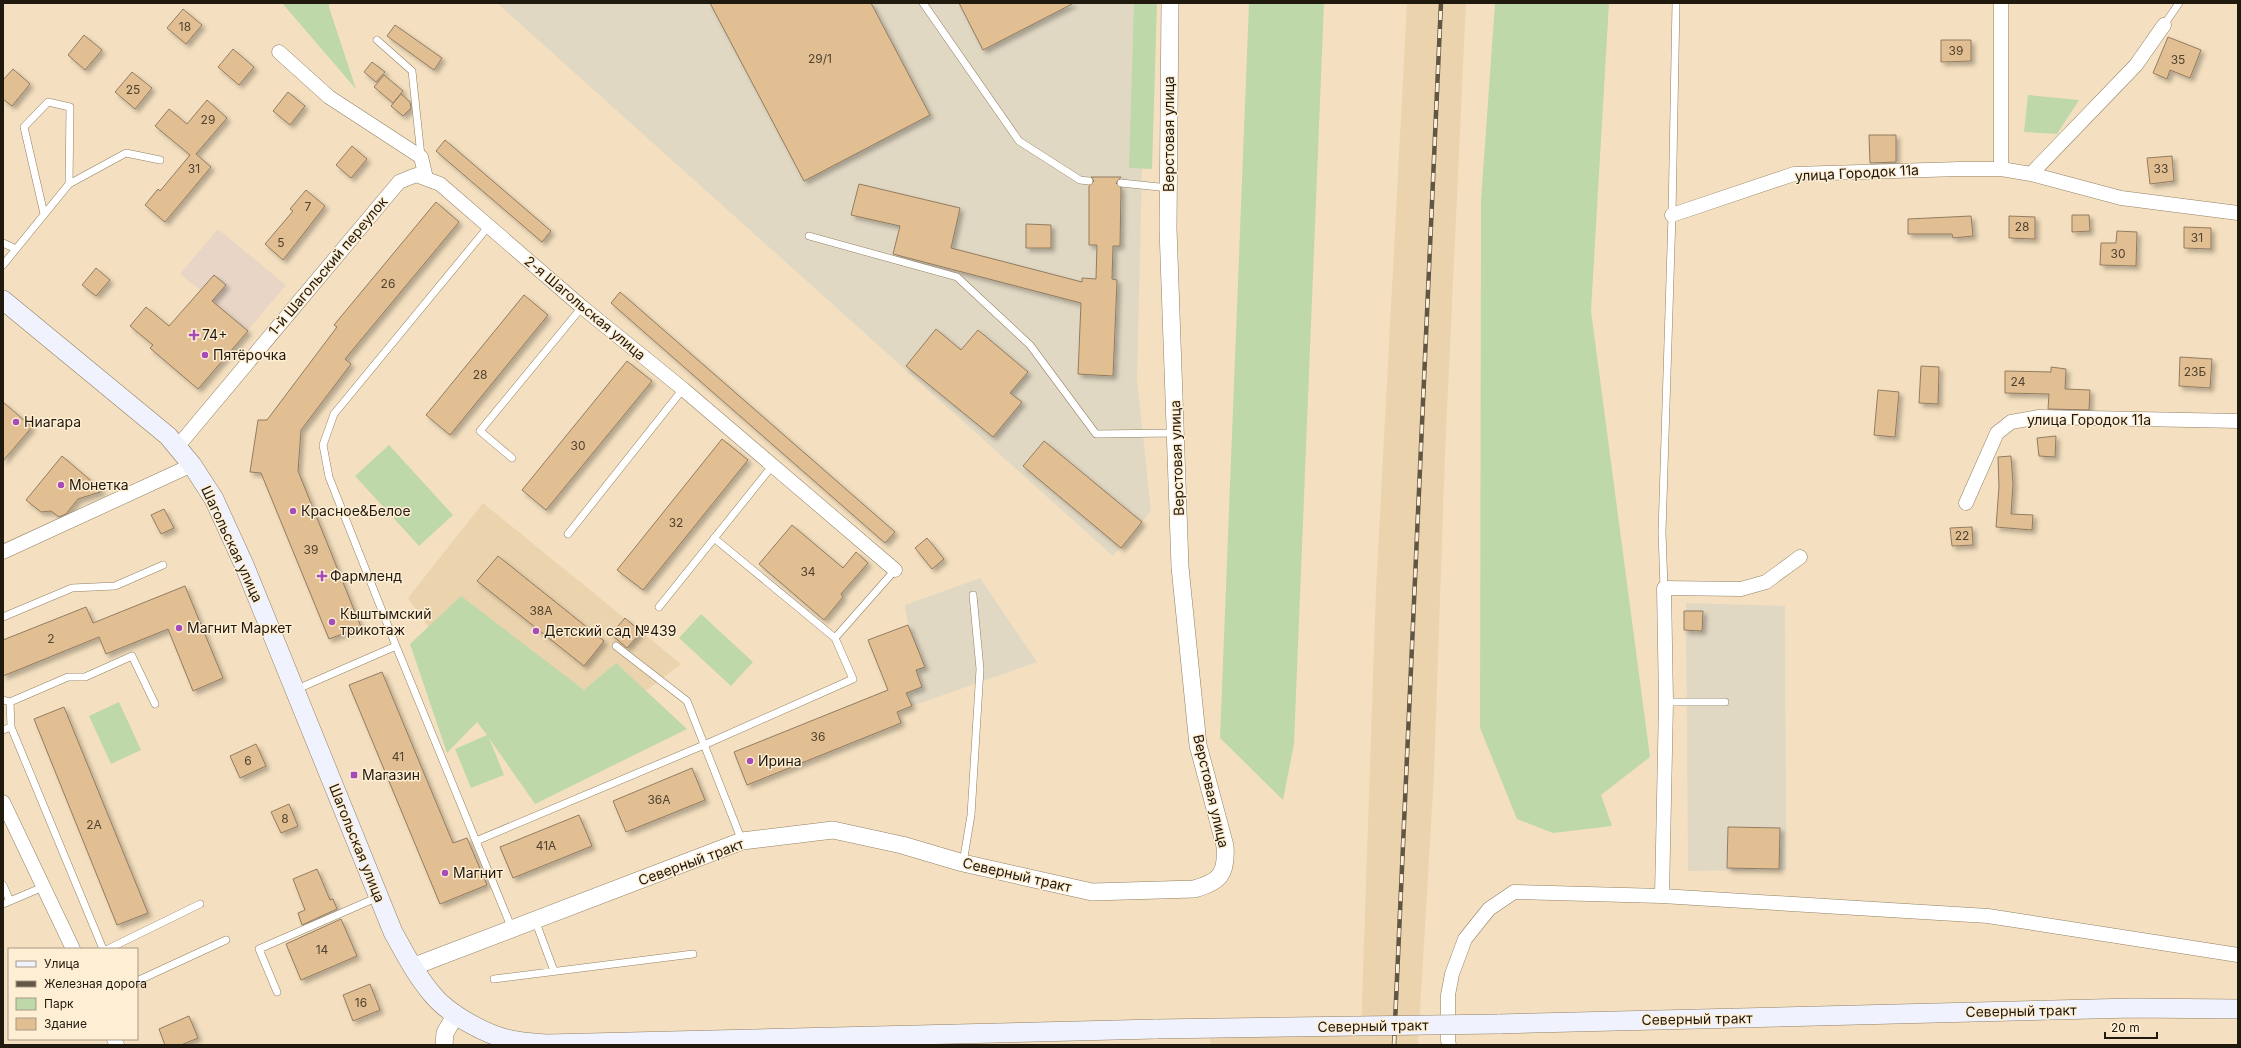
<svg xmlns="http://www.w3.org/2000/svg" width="2241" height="1048" viewBox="0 0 2241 1048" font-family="Inter,sans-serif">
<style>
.commercial{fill:#e8d5c6}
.industrial{fill:#e1d8c3}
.built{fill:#ebd3ae}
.green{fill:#bfd8aa}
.building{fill:#e2bf93;stroke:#927c61;filter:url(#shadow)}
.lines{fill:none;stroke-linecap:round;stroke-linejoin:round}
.service-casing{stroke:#928063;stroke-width:8}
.minor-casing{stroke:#928063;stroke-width:15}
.tertiary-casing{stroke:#928063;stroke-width:18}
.secondary-casing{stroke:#928063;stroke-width:20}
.service{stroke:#fff;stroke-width:7}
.minor{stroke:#fff;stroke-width:14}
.tertiary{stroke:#fff;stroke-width:17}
.secondary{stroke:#f0f2fd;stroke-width:19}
.rail-casing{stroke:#615645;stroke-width:4.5}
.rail{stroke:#feeed4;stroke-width:3;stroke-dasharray:9;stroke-linecap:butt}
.secondary-bridge-casing{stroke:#928063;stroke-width:20;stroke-linecap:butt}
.secondary-bridge{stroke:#f0f2fd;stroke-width:19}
.poi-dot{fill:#a54cb9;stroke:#feeed4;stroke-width:1.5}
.labels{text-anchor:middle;stroke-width:3;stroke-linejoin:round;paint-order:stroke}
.number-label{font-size:12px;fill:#50422f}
.street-label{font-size:14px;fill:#20190e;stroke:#feeed4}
.poi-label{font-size:14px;fill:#20190e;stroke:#feeed4;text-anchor:start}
</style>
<defs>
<filter id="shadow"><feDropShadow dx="3.5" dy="3.5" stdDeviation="2" flood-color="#0004"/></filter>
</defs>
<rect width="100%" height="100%" fill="#f4e0c0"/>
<path class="commercial" d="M218,229L286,285L198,389L150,349L200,290L180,274Z"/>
<path class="industrial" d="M497,3H1146L1137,380L1151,511L1113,556Z
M980,578L1037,662L912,706L907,693L922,687L916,670L925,667L908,625L905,605Z
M1686,603L1785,606L1786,870L1688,871Z"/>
<path class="built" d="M1407,3H1466L1445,455L1434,775L1418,1045H1211L1208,1029H1361L1376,589Z
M483,503L681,664L569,750L528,769L408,598Z"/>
<path class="green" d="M282,3H329V7L356,89Z
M1134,3H1157L1152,169L1129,168Z
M1249,3H1324L1294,744L1283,800L1220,738Z
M1495,3H1609L1591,311L1650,757L1601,795L1612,826L1553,833L1517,819L1480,728L1481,200Z
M2028,95L2079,100L2057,134L2024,132Z
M389,445L453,515L419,546L355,476Z
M461,596L584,690L616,663L687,729L535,804L489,738L504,775L471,788L455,749L487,735L477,722L447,753L410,644Z
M701,614L753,662L731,686L679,638Z
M119,702L141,750L111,764L89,716Z"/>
<path class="building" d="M710,3H871L930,115L804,181Z
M959,3H1074L983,50Z
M183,9L202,25L186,44L167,28Z
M395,25L442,58L434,70L387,36Z
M84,35L102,50L85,70L68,55Z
M2168,37L2201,50L2190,78L2170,70L2167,79L2153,73Z
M1941,40H1971V61L1941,62Z
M233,49L254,67L239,85L218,67Z
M372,62L385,72L376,82L364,72Z
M13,69L30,84L12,106L3,99V80Z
M132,72L152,88L135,109L115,92Z
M384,75L403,91L393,103L374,87Z
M288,92L305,106L290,125L273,111Z
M401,94L410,102L411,108L403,116L391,106Z
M207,100L227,118L196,154L211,167L165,222L145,205L158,189L160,191L190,155L155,126L169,109L187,124Z
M1869,135H1896V162L1870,163Z
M445,140L551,231L542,242L436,151Z
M352,146L367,159L351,178L336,165Z
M2172,156L2174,181L2150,184L2147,158Z
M1091,177H1121L1116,183L1121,188L1120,246H1113L1112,279L1117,280L1113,376L1078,374L1081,303L893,254L900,226L851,215L859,184L960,208L951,248L1082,282V278L1096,279L1097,245H1089V186L1094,181Z
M306,190L325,206L283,260L265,244L293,211L290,209Z
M436,202L459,222L345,359L351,364L301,430L298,471L361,627L329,639L261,473L250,472L258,420H267L337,327L334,325Z
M2072,215H2089L2090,231L2072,232Z
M1971,216L1973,236L1953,238L1952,234H1908V219Z
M2009,216L2035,217V239L2009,238Z
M1026,224L1051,225V248H1026Z
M2184,227L2211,228V249L2184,248Z
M2117,231L2137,232L2136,266L2100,265L2101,243H2116Z
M96,268L110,280L96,296L82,285Z
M214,275L226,285L212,301L248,331L198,389L150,348L153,345L130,326L146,307L169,326Z
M620,292L895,532L885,543L611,303Z
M524,295L548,315L450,435L426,415Z
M936,329L961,350L978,330L1028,372L1010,393L1022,402L993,437L906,366Z
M2180,357L2212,359L2210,388L2179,386Z
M627,361L652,381L546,510L522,490Z
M1921,366L1939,367L1938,404L1919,403Z
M2051,367L2066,369L2065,389L2090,390L2089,410L2048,409L2049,394L2005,393V371L2051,372Z
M1878,390L1899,392L1895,437L1874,435Z
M3,402L32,427L3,461Z
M2056,436L2055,457L2039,456L2037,438Z
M722,439L748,460L643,590L617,570Z
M1044,441L1142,522L1121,548L1023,466Z
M62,456L103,491L78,499L66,514L59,517L51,511L41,512L26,500Z
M2011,456L2013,484L2011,514L2033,515L2032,530L1996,527L1999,487L1998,457Z
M164,509L174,528L161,534L151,515Z
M792,525L843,568L856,552L868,563L841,594L843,597L824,620L759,564Z
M1972,527L1973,545L1952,546L1950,528Z
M927,538L944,559L932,569L915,548Z
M498,556L604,641L584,666L477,581Z
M185,586L223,678L193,691L168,629L106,654L99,637L3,676V640L86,607L93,623Z
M1684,611H1703L1702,631L1684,630Z
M625,618L641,632L627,648L611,634Z
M908,625L925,667L916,670L922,687L906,693L912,706L897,712L901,723L747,785L734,752L888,690L868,640Z
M382,672L453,843L467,838L487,885L440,904L349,685Z
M64,707L148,913L117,925L34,719Z
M256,744L266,766L240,778L230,756Z
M692,768L705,800L626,832L613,801Z
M289,804L298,826L281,833L271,812Z
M579,815L592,846L513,878L500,847Z
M1728,827L1780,828L1779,869L1727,868Z
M317,869L330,900L333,899L337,909L302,925L298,913L305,910L293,879Z
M341,919L357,956L301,980L286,944Z
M370,984L380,1010L353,1021L343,995Z
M189,1016L198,1038L181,1045H165L159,1029Z"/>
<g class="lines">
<defs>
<path id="service" d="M923,3L1019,141L1080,180L1089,181
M2164,25L2179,3
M377,40L412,71L421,156
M1121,183L1169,188
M44,214L24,127L48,102L70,107L69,184
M488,227L334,414L323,445L329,477L396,646L512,929
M809,236L957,277L1030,345L1096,434L1176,433
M3,243L16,249
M3,265L69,184L126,153L160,160
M512,458L480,431L582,307
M568,534L683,389
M1664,588L1662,532L1672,215L1676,3
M659,607L773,465
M3,617L72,588L115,586L163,565
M835,638L895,570
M616,646L687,701L742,841
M295,690L396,646
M3,700L10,702L68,677H85L132,656L155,704
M10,702L11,727
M1666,702H1725
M3,730L11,727L103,949
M476,841L704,745L853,679L835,638L714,538
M963,863L971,815L980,669L973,595
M3,885L10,901
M3,904L43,887
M535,920L554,971
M108,949L200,904
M494,979L693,954
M137,981L226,940
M277,992L259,949L378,897"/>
<path id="minor" d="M2001,3V169
M279,52L329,97L421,157L426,178
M2031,174L2136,65L2164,25
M1672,215L1794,174L1960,169H2001L2031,174L2121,198L2238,213
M178,446L399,182L416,175L440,184L582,307L683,389L895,570
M1966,503L1997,433L2011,422L2039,417L2238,421
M3,552L192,465
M3,802L73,949
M1662,896L1666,702L1664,588L1741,589L1766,582L1800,557
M114,1039L117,1045
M1449,1045L1448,1040V995L1452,974L1465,939L1489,909L1514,892L1662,896L1988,916L2238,955"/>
<path id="tertiary" d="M412,967L742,841L833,830L902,845L963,863L1092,892L1194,889C1220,882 1227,874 1225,846L1198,745L1180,567L1168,228L1170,3
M444,1045L445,1033L456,1014"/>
<path id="secondary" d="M3,300L168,436L192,465L214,499L245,567L393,932C405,954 416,975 432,994C449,1015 491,1038 517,1041C527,1043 537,1043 547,1044L1156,1029
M1498,1024L2133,1008L2238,1009"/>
</defs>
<use href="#service" class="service-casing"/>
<use href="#minor" class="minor-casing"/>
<use href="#tertiary" class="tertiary-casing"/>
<use href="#secondary" class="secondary-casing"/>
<use href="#service" class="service"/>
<use href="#minor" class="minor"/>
<use href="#tertiary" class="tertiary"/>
<use href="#secondary" class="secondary"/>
<defs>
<path id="rail" d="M1394,1045L1441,3"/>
</defs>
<use href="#rail" class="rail-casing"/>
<use href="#rail" class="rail"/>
<defs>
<path id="secondary-bridge" d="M1156,1029L1498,1024"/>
</defs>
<use href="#secondary-bridge" class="secondary-bridge-casing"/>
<use href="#secondary-bridge" class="secondary-bridge"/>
</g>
<g class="poi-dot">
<path d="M192 329h4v4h4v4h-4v4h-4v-4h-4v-4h4z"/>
<circle cx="205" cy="355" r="4"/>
<circle cx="16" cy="422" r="4"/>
<circle cx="61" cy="485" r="4"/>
<circle cx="293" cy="511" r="4"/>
<path d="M320 570h4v4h4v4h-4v4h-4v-4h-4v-4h4z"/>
<circle cx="332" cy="622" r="4"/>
<circle cx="179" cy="628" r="4"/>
<circle cx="536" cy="631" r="4"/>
<circle cx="750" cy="761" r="4"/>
<rect x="350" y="771" width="8" height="8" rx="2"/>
<circle cx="445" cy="873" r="4"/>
</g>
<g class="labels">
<g class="number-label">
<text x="185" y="31">18</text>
<text x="1956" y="55">39</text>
<text x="820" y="63">29/1</text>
<text x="2178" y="64">35</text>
<text x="133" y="94">25</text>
<text x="208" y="124">29</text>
<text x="194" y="173">31</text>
<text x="2161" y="173">33</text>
<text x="308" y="211">7</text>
<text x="2022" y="231">28</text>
<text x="2197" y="242">31</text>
<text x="281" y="247">5</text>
<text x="2118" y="258">30</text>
<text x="388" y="288">26</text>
<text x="2195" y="376">23Б</text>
<text x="480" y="379">28</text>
<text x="2018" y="386">24</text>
<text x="578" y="450">30</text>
<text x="676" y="527">32</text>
<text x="1962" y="540">22</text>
<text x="311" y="554">39</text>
<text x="808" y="576">34</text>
<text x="541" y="615">38А</text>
<text x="51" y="643">2</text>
<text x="818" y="741">36</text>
<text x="398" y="761">41</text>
<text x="248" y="765">6</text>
<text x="659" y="804">36А</text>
<text x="285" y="823">8</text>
<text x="94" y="829">2А</text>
<text x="546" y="850">41А</text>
<text x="322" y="954">14</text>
<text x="361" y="1007">16</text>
</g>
<g class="street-label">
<text transform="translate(1169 134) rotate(-90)" y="5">Верстовая улица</text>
<text transform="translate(1857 173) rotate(-3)" y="5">улица Городок 11а</text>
<text transform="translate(328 266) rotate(-50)" y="5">1-й Шагольский переулок</text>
<text transform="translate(585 308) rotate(40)" y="5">2-я Шагольская улица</text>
<text x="2089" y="425">улица Городок 11а</text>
<text transform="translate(1177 458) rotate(-92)" y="5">Верстовая улица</text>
<text transform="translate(232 544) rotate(65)" y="5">Шагольская улица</text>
<text transform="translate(1211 791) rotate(77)" y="5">Верстовая улица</text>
<text transform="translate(357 843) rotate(68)" y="5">Шагольская улица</text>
<text transform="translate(691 862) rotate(-20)" y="5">Северный тракт</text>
<text transform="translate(1017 875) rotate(13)" y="5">Северный тракт</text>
<text transform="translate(2021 1011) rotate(-1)" y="5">Северный тракт</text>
<text transform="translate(1697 1019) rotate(-1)" y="5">Северный тракт</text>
<text transform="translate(1373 1026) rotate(-1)" y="5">Северный тракт</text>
</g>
<g class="poi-label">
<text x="202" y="340">74+</text>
<text x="213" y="360">Пятёрочка</text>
<text x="24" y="427">Ниагара</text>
<text x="69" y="490">Монетка</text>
<text x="301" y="516">Красное&amp;Белое</text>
<text x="330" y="581">Фармленд</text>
<text x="340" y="619">Кыштымский<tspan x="340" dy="16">трикотаж</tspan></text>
<text x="187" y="633">Магнит Маркет</text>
<text x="544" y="636">Детский сад №439</text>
<text x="758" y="766">Ирина</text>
<text x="362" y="780">Магазин</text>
<text x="453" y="878">Магнит</text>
</g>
</g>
<rect width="2241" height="1048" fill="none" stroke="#20190e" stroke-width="8"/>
<rect x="8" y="948" width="130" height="92" fill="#feeed4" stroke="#a59985"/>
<rect x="16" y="961" width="20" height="6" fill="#f0f2fd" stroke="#a59985"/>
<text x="44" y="968" font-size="12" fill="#20190e">Улица</text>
<rect x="16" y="981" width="20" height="6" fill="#615645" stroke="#a59985"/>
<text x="44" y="988" font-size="12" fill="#20190e">Железная дорога</text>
<rect x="16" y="998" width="20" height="12" fill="#bfd8aa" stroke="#a59985"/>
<text x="44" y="1008" font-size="12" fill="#20190e">Парк</text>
<rect x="16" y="1018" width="20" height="12" fill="#e2bf93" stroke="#a59985"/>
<text x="44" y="1028" font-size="12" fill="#20190e">Здание</text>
<path d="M2105 1032v6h52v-6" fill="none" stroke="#20190e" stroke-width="2"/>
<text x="2111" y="1032" font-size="12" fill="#20190e" stroke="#feeed4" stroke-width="3" paint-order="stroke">20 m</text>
</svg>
